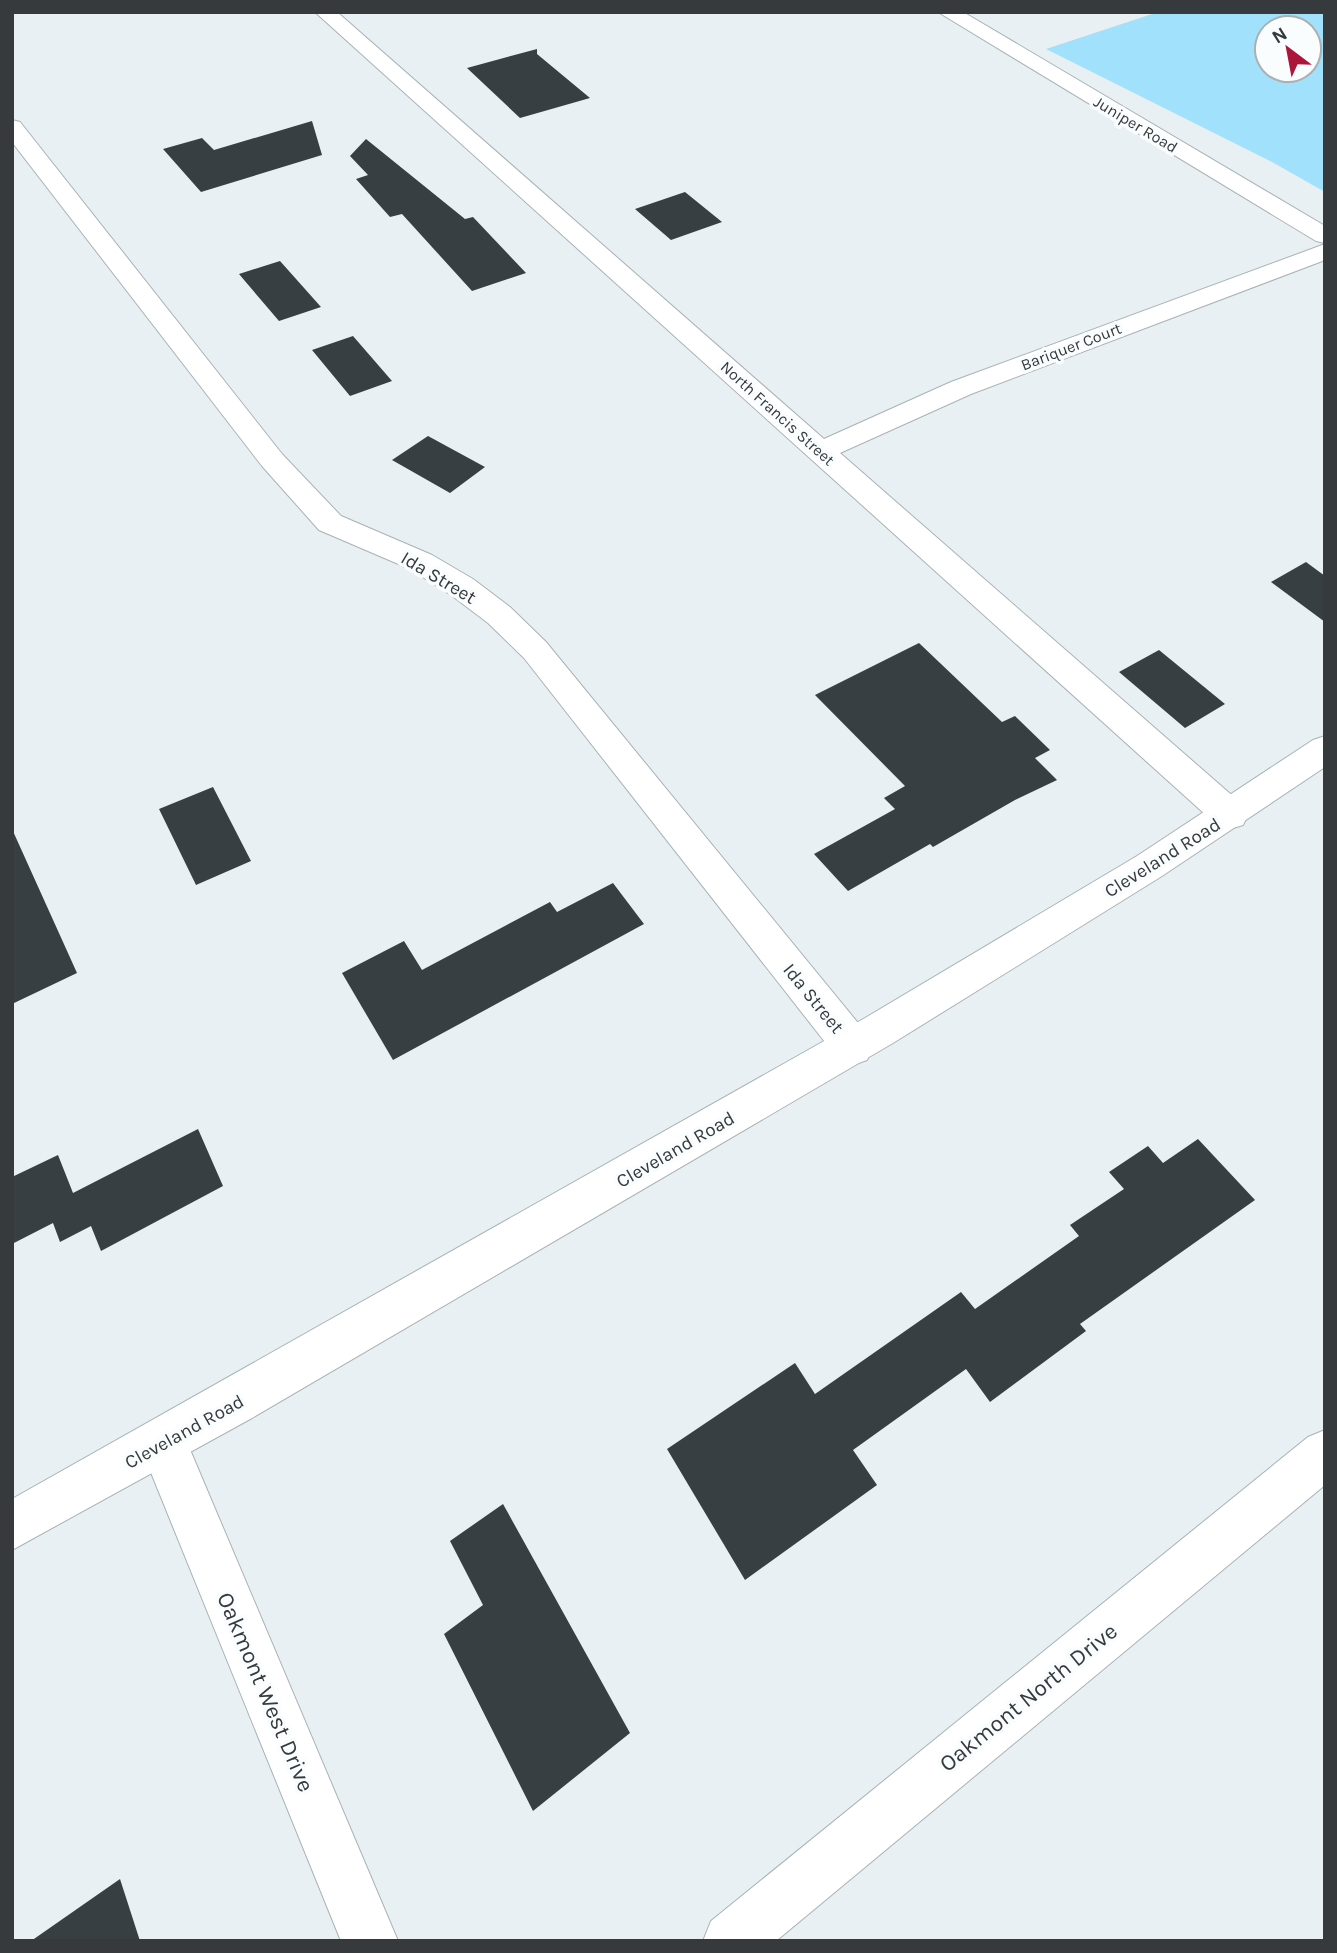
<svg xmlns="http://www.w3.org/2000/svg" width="1337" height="1953" viewBox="0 0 1337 1953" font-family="Karla,sans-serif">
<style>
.green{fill:#a2e1fb;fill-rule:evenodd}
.building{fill:#383f42}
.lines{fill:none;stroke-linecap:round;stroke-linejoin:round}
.street-casing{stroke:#a9b2b5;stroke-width:2}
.secondary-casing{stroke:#a9b2b5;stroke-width:2}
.street{fill:#fff;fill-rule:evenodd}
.secondary{fill:#fff;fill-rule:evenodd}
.labels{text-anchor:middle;stroke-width:7;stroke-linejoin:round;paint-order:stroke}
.far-street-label{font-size:16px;fill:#373a3c;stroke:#f9fdfe}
.street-label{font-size:19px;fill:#373a3c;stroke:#f9fdfe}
.near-street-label{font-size:23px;fill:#373a3c;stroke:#f9fdfe}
</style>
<rect width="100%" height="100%" fill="#e8f0f4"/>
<path class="green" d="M1158,12H1325V192L1272,162L1046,49ZM1267,28H1309V70H1267Z"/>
<path class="building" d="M537,49V54L590,98L520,118L467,68Z
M312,121L322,155L201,192L163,149L202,138L214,150Z
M366,139L465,219L473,217L526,273L472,291L402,214L390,217L356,179L368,175L350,156Z
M685,192L722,222L671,240L635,209Z
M280,261L321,307L279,321L239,274Z
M353,336L392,381L350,396L312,350Z
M428,436L485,467L450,493L392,460Z
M1306,562L1325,576V622L1271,582Z
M919,643L1002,722L1015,716L1050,750L1035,758L1057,780L1015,800L933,847L930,844L848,891L814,854L895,809L884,798L905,786L815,695Z
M1159,650L1225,704L1185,728L1119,672Z
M213,787L251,861L196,885L159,809Z
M12,829L77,973L12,1004Z
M613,883L644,924L393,1060L342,973L404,941L422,970L550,902L557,912Z
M198,1129L223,1186L101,1251L91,1226L60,1242L53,1223L12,1244V1177L58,1155L73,1193Z
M1198,1139L1255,1200L1080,1324L1086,1331L990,1402L966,1369L853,1450L877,1485L745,1580L667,1449L795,1363L815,1394L961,1292L975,1309L1079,1236L1070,1225L1124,1189L1109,1172L1148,1146L1163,1163Z
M503,1504L630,1733L533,1811L444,1634L483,1605L450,1541Z
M120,1879L140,1941H31Z"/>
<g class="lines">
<defs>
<path id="street" d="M315,12H337L824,439L951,382L1325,244V260L971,394L840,453L1243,805L1248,815L1243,825L1230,829L1217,825Z
M12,120L20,122L282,454L341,516L432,555L473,579L510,607L546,642L867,1034L873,1047L867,1060L853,1065L839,1060L524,658L488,623L451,595L410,569L319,530L262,466L12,142Z
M163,1419L180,1426L398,1941H341L139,1443L146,1426Z
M1325,1430V1485L776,1941H703L711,1921L1308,1437Z"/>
<path id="secondary" d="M938,12H963L1325,226V243L1316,241Z
M1325,736V767L1162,876L893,1043L252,1418L12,1550V1499L865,1018L1137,856L1313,740Z"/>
</defs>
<use href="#street" class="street-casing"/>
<use href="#secondary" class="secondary-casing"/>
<use href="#street" class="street"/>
<use href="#secondary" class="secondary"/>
</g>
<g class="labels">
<g class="far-street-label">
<text transform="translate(1136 124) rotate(31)" y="6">Juniper Road</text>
<text transform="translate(1071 346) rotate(-21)" y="6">Bariquer Court</text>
<text transform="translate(778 413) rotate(42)" y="6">North Francis Street</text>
</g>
<g class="street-label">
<text transform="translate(439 577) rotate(31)" y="7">Ida Street</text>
<text transform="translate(1162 857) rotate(-32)" y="7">Cleveland Road</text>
<text transform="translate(814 998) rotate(51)" y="7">Ida Street</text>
<text transform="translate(675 1149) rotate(-30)" y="7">Cleveland Road</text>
<text transform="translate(184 1431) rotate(-29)" y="7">Cleveland Road</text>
</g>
<g class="near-street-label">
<text transform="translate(266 1692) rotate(67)" y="8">Oakmont West Drive</text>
<text transform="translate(1028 1697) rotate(-39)" y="8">Oakmont North Drive</text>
</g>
</g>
<rect width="1337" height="1953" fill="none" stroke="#373a3c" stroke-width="28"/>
<g transform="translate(1288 49) rotate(328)"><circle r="33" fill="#f9fdfe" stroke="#abafb0" stroke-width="2"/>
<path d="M0-5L12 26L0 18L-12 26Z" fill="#ac163a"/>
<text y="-10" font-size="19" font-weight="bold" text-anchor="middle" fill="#373a3c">N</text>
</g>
</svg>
